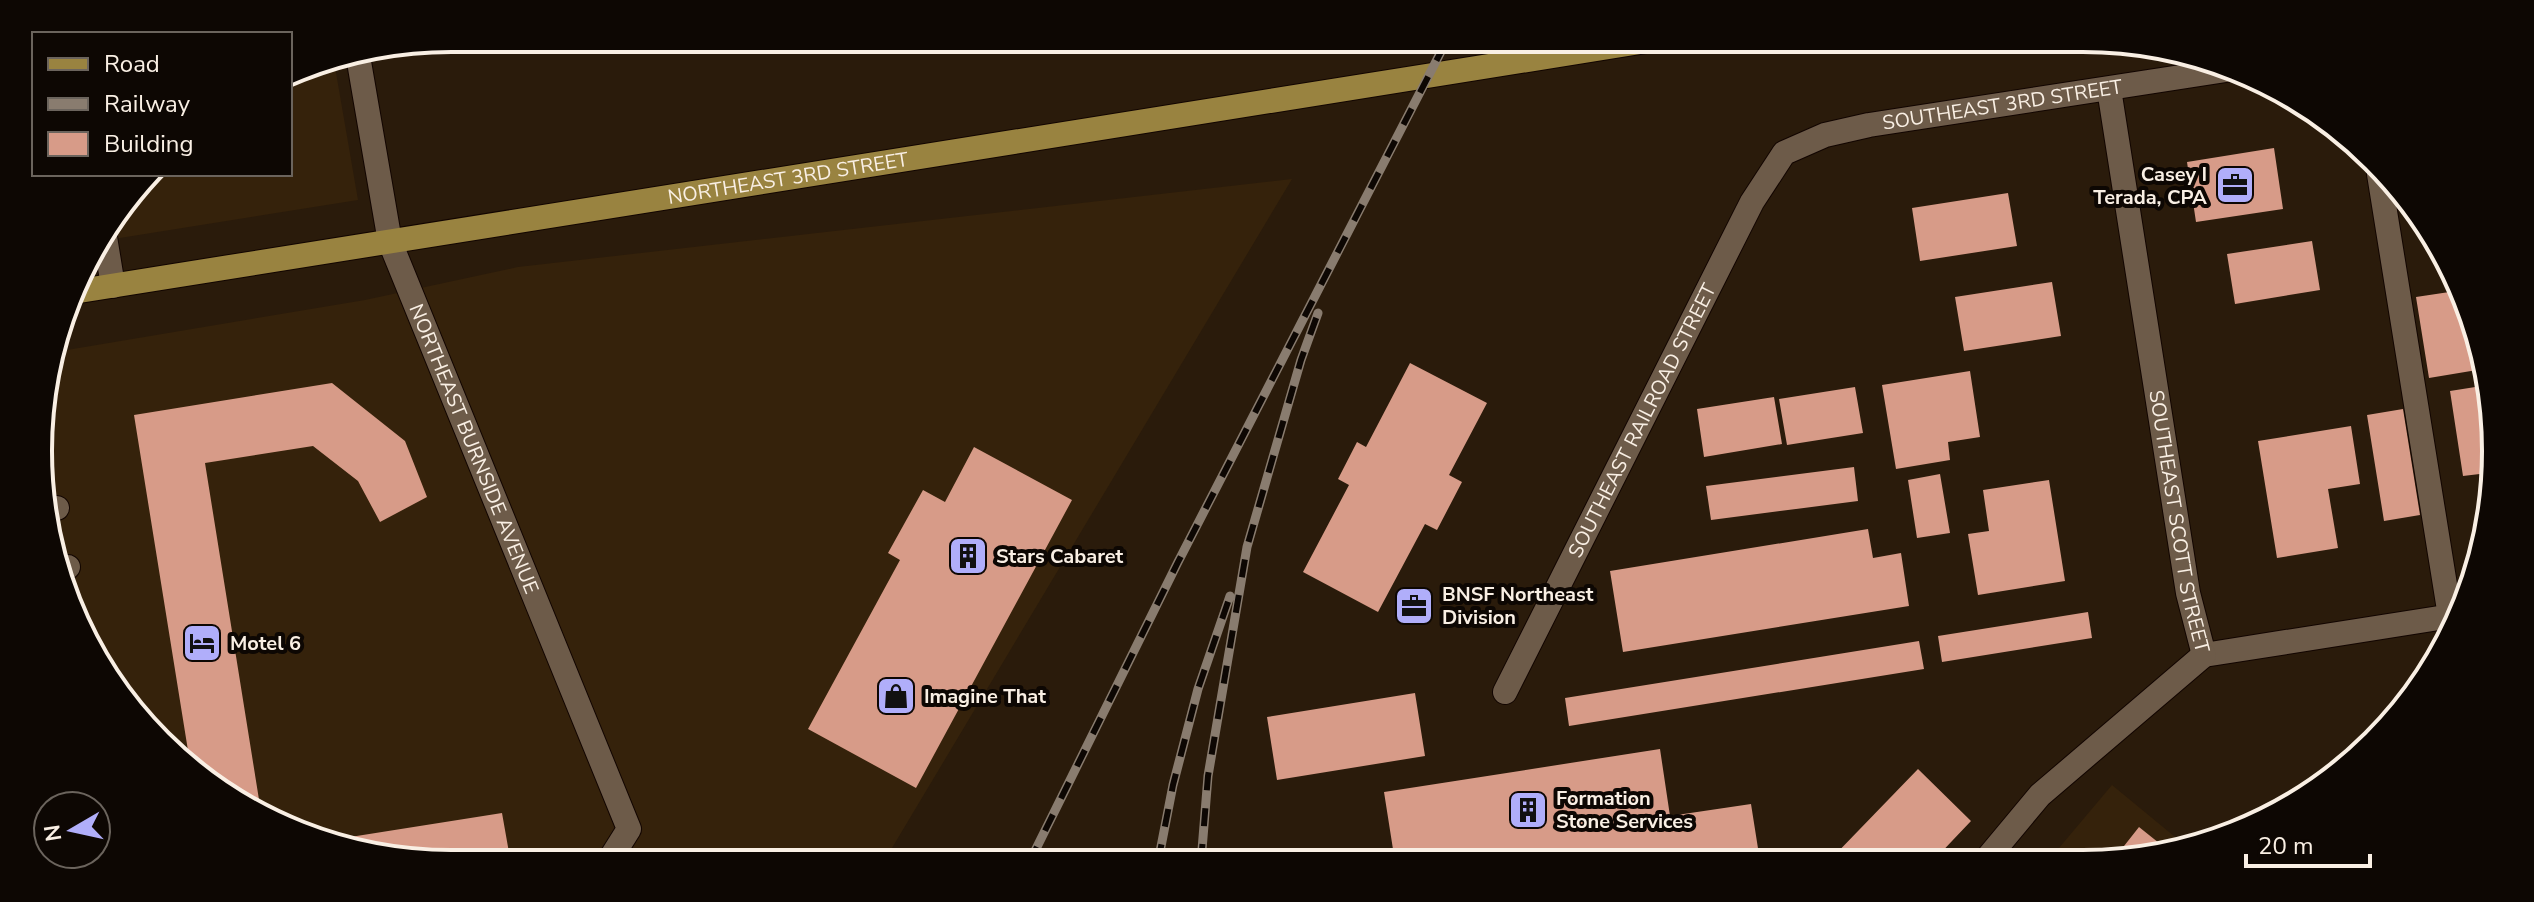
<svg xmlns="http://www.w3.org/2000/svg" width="2534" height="902" viewBox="0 0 2534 902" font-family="'Nunito Sans',sans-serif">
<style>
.built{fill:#35220b}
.building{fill:#d79b88}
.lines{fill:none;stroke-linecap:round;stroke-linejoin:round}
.minor-casing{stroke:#120500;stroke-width:26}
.major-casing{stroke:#120500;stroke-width:26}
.minor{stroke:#6d5b49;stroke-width:24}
.major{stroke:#998340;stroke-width:24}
.rail-casing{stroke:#897c6f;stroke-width:9}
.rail{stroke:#0d0703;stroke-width:6;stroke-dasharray:18;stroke-linecap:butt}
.labels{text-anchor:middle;stroke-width:8;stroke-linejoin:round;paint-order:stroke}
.street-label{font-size:20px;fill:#f9efe4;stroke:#0d0703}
.poi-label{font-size:20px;font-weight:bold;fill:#f9efe4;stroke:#0d0703;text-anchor:start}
.rim{fill:none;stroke:#f9efe4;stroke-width:4}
</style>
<rect width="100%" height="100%" fill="#2a1b0b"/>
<path class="built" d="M334,61L358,200L101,241L153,174H290V71Z
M1292,179L883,863L451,864L345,850L221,794L108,681L52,557L41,398L55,352L365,300L518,267Z
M2112,785L2186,846L2137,860L2048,861Z"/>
<path class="building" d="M2274,148L2283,209L2196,222L2187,162Z
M2008,193L2017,246L1920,261L1912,208Z
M2312,241L2320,290L2235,304L2227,254Z
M2052,282L2061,336L1964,351L1955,297Z
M2456,291L2483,369L2429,378L2416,297Z
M1410,363L1487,403L1449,475L1462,482L1437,530L1425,524L1378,612L1303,572L1349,485L1338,479L1357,442L1366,447Z
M1970,371L1980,437L1948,442L1950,460L1896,469L1882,385Z
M332,383L405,441L427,497L380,522L358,481L313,446L205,463L261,812L221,794L190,763L134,415Z
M2488,385L2492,397L2488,473L2463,476L2450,391Z
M1855,387L1863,433L1787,445L1779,399Z
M1774,397L1782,444L1704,457L1697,409Z
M2403,409L2420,515L2384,521L2367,415Z
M2351,426L2360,484L2328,489L2338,548L2277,558L2258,441Z
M974,447L1072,500L916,788L808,729L900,560L888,553L923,490L945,502Z
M1854,467L1858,501L1711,520L1706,486Z
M1940,474L1950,533L1917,538L1908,480Z
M2049,480L2065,581L1978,595L1968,534L1989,531L1983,490Z
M1868,529L1873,558L1901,553L1909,606L1623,652L1610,571Z
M2088,612L2092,638L1942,662L1938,636Z
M1919,641L1924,669L1569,726L1565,698Z
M1415,693L1425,756L1277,780L1267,717Z
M1660,749L1670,816L1751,804L1760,861L1395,862L1384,792Z
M1918,769L1971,821L1933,861H1829Z
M502,813L511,864H451L345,850L325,841Z
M2139,827L2169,851L2137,860H2113Z"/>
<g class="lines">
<defs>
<g id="minor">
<path id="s1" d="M358,56L390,242L629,829L607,864"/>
<path id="s2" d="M2109,89L2188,593L2204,655"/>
<path d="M2379,174L2450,616"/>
<path d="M105,237L113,286"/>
<path d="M49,509L57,508"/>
<path d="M57,569L68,567"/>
<path d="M2204,655L2458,615"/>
<path id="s3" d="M1505,692L1752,202L1784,153L1825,135L1869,125L2226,70"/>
<path d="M1985,861L2040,795L2204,655"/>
</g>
<g id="major">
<path id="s4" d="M73,292L1665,38"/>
</g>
</defs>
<use href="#minor" class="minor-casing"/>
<use href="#major" class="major-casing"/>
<use href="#minor" class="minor"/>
<use href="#major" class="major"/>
<defs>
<path id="rail" d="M1158,862L1173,785L1198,689L1230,596
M1201,862L1208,776L1247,547L1301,360L1318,313
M1029,863L1178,562L1448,38"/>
</defs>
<use href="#rail" class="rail-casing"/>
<use href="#rail" class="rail"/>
</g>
<defs>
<symbol id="office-square" viewBox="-11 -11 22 22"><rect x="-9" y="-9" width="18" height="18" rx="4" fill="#b0aefa" stroke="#0d0703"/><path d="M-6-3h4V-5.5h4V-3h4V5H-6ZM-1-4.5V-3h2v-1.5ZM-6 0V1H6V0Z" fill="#111"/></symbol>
<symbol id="building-square" viewBox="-11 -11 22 22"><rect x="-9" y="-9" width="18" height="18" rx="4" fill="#b0aefa" stroke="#0d0703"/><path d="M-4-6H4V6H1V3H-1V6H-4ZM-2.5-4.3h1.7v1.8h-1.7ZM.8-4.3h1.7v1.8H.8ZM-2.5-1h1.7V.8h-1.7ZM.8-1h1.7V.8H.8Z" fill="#111"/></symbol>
<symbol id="hotel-square" viewBox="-11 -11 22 22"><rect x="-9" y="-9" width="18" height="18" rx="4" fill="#b0aefa" stroke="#0d0703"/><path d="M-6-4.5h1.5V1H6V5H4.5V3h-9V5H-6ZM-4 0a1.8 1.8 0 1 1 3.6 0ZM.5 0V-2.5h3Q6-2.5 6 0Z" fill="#111"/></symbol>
<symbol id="shop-square" viewBox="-11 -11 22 22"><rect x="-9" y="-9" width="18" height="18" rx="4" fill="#b0aefa" stroke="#0d0703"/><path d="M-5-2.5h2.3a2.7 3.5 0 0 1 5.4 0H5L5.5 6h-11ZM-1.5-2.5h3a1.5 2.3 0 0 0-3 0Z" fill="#111"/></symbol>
</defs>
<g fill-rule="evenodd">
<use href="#office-square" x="2213" y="163" width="44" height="44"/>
<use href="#building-square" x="946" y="534" width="44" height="44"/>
<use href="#office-square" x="1392" y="584" width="44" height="44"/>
<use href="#hotel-square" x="180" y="621" width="44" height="44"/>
<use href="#shop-square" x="874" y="674" width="44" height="44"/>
<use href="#building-square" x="1506" y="788" width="44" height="44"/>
</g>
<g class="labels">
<g class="street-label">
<text dy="7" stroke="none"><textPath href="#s3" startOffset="832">SOUTHEAST 3RD STREET</textPath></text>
<text dy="7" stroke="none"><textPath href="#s4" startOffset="724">NORTHEAST 3RD STREET</textPath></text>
<text dy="7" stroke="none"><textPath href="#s3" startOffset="304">SOUTHEAST RAILROAD STREET</textPath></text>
<text dy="7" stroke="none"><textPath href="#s1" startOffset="412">NORTHEAST BURNSIDE AVENUE</textPath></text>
<text dy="7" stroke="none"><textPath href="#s2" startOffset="438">SOUTHEAST SCOTT STREET</textPath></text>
</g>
<g class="poi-label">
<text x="2207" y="181" text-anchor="end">Casey I<tspan x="2207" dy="23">Terada, CPA</tspan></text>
<text x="996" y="563">Stars Cabaret</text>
<text x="1442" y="601">BNSF Northeast<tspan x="1442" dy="23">Division</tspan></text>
<text x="230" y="650">Motel 6</text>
<text x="924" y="703">Imagine That</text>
<text x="1556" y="805">Formation<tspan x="1556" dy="23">Stone Services</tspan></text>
</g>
</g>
<path d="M0 0H2534V902H0ZM451 52H2083A399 399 0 0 1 2482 451V451A399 399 0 0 1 2083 850H451A399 399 0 0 1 52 451V451A399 399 0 0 1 451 52Z" fill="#0d0703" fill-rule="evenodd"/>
<path class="rim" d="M451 52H2083A399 399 0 0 1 2482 451V451A399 399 0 0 1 2083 850H451A399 399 0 0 1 52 451V451A399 399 0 0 1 451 52Z"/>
<rect x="32" y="32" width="260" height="144" fill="#0d0703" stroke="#6b645d" stroke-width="2"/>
<rect x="48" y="58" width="40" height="12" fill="#998340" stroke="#6b645d" stroke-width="2"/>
<text x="104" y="72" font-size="24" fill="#f9efe4">Road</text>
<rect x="48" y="98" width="40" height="12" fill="#897c6f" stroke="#6b645d" stroke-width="2"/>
<text x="104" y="112" font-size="24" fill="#f9efe4">Railway</text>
<rect x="48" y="132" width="40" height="24" fill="#d79b88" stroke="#6b645d" stroke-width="2"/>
<text x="104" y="152" font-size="24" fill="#f9efe4">Building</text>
<g transform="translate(72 830) rotate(261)"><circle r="38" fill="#0d0703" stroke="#6b645d" stroke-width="2"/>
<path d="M0-6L14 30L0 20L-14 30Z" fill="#b0aefa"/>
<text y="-12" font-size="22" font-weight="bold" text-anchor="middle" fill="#f9efe4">N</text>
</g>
<path d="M2246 854v12h124v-12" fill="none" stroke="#f9efe4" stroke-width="4"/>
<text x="2258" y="854" font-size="24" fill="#f9efe4" stroke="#0d0703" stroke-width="6" paint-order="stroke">20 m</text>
</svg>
